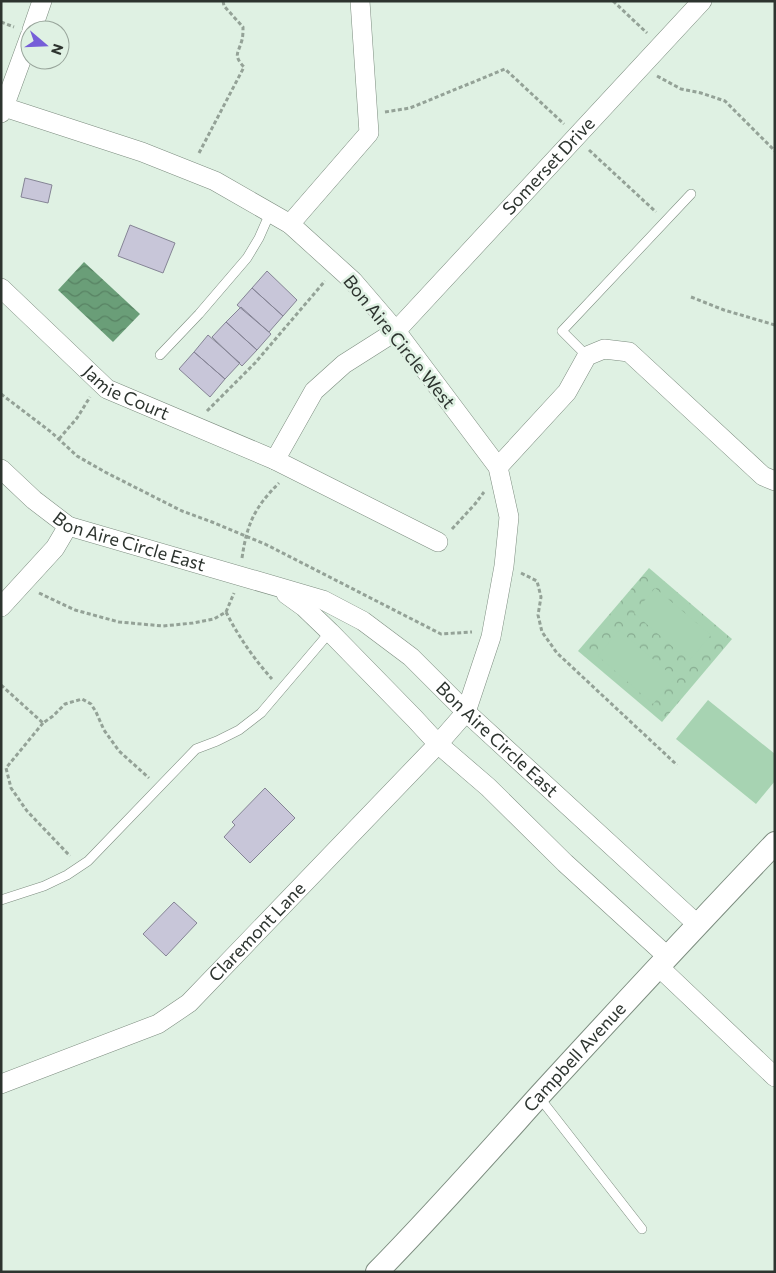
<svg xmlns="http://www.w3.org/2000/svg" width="776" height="1273" viewBox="0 0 776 1273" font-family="Commissioner,sans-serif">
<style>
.park{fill:url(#park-crowns)}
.pitch{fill:#a7d3b2}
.water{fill:url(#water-waves)}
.building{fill:#c8c6d9;stroke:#858495}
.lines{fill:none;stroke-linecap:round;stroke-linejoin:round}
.service-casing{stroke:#7c8c7f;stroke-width:10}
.minor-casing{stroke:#7c8c7f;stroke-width:20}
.tertiary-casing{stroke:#7c8c7f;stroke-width:24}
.path{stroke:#94a297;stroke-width:3;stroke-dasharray:4 2.5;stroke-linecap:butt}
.service{stroke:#fff;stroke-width:9}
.minor{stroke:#fff;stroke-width:19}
.tertiary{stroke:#fff;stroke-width:22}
.labels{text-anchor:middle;stroke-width:5;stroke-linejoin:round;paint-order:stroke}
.street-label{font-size:18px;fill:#2d342f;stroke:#dff1e3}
</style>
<defs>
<pattern id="park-crowns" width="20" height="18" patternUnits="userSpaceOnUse" patternTransform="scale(1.25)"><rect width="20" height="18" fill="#a7d3b2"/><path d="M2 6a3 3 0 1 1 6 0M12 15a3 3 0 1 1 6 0" fill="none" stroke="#88ac91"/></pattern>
<pattern id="water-waves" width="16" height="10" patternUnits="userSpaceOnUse" patternTransform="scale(1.25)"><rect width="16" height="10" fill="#6a9e78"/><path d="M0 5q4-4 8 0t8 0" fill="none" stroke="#588263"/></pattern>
</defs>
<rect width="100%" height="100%" fill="#dff1e3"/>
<path class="park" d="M649,568L732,639L662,722L578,651Z"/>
<path class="pitch" d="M655,588L711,635L689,661L634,613Z
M619,630L675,678L653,704L598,656Z
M708,700L775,754V781L756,804L676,739Z"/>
<path class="water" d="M84,262L140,314L113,342L58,290Z"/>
<path class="building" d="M25,178L52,185L48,203L21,197Z
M130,225L175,243L163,273L118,256Z
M267,271L297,300L283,316L252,288Z
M252,288L283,316L269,332L237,305Z
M241,307L271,334L257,350L226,322Z
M226,322L257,350L242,366L212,337Z
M208,335L240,363L225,379L194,352Z
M194,352L225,379L210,397L179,369Z
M265,788L295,818L250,863L224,837L235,825L232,822Z
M174,902L197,923L166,956L143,934Z"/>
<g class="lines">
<defs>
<path id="service" d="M160,355L199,314L247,258L259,238L270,213
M587,356L562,331L691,194
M1,900L44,886L67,875L88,861L196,749L217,741L239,730L261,713L330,632
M539,1097L642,1229"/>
<g id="minor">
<path d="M32,30L42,1"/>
<path d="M1,113L4,107L30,36"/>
<path d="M290,224L369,133L360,1"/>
<path id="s1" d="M1,288L107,389L275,460L438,542"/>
<path id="s2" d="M275,460L314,391L344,364L396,331L702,1"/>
<path d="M498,467L567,392L587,356L604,349L629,352L763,476L775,481"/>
<path id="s3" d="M1,469L34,500L68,526L323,600L363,621L411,657L466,712L698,925"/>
<path d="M286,594L304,607L330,632L415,719L438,744L488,787L565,863L668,957"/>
<path d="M1,607L55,548L68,526"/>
<path d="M659,967L775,1077"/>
<path id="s4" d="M1,1084L158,1024L189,1003L438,744L466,712L491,637L504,566L509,517L498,467L396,331L353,281L290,224L215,181L142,152L4,107"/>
</g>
<g id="tertiary">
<path id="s5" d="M377,1272C433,1215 486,1155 539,1096C617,1011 695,927 775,843"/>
</g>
</defs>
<use href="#service" class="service-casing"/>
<use href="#minor" class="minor-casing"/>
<use href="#tertiary" class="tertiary-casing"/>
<path class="path" d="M613,1L647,33
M1,22L14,27
M657,76L681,89L701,93L725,101L775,151
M385,112L410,108L505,69L564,124
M589,150L656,212
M199,153L244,67C233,55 238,54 242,40C243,36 243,31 243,27L224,6L223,1
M691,297L724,310L775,325
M1,394L51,432L77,456L105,472L182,511L212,522L265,544L441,634L472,632
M207,411L255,363L325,281
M59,439L77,418L90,397
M452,529L475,504L484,492
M242,558C247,524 254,508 279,483
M521,573L537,581L541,597L538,615L542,632L557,653L677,765
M39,593L75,610L119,622L163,626L193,623L214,619L226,612L234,593
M226,612C238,636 254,659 272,679
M1,685L43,723L53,716L65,704L82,699L91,704L96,712L104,730L119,751L149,778
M43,723L6,768L11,788L27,811L70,856"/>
<use href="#service" class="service"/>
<use href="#minor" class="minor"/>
<use href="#tertiary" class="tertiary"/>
</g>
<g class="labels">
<g class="street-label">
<text dy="6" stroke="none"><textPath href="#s2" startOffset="406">Somerset Drive</textPath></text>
<text transform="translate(399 342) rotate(51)" y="6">Bon Aire Circle West</text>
<text dy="6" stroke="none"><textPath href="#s1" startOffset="165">Jamie Court</textPath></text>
<text dy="6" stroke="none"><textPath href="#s3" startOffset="151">Bon Aire Circle East</textPath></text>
<text dy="6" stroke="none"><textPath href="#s3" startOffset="578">Bon Aire Circle East</textPath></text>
<text dy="6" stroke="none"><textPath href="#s4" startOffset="304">Claremont Lane</textPath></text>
<text dy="6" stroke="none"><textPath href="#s5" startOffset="292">Campbell Avenue</textPath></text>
</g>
</g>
<rect width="776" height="1273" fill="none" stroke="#2d342f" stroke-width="5"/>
<g transform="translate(45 45) rotate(109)"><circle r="24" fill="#dff1e3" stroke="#98a59b"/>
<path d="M0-4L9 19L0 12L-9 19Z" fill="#765ed8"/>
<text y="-8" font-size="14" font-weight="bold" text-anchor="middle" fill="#2d342f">N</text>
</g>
</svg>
